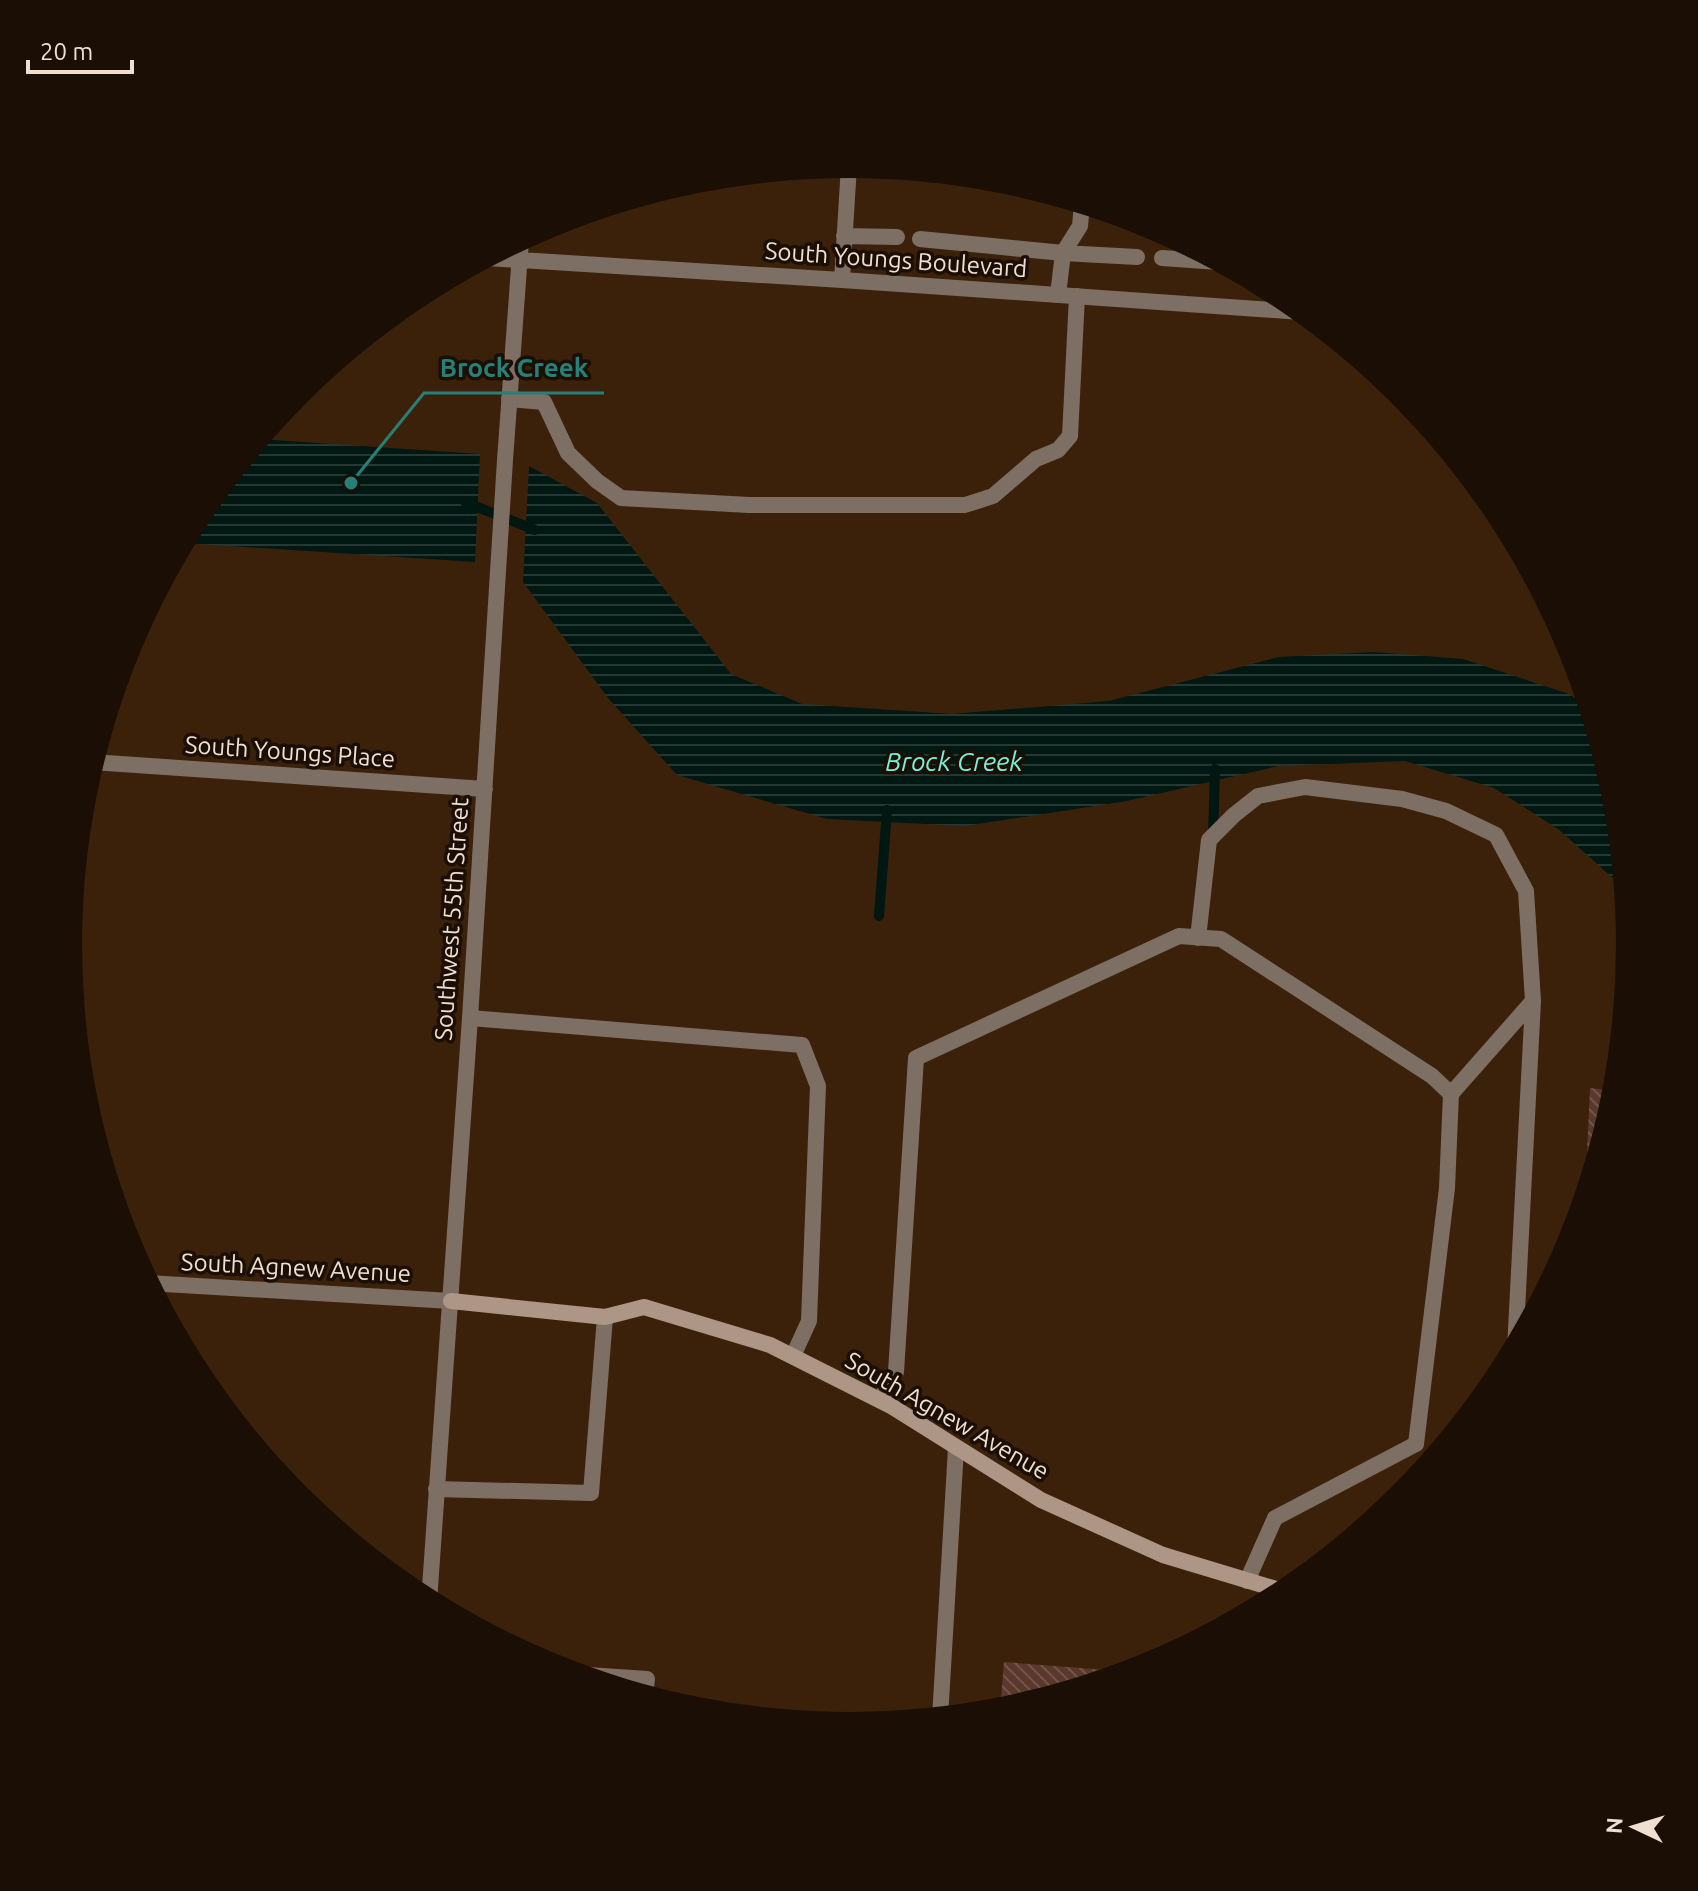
<svg xmlns="http://www.w3.org/2000/svg" width="1698" height="1891" viewBox="0 0 1698 1891" font-family="Ubuntu,sans-serif">
<style>
.water{fill:url(#water-rules)}
.lines{fill:none;stroke-linecap:round;stroke-linejoin:round}
.stream{stroke:#001712;stroke-width:10}
.building{fill:url(#building-back-hatch)}
.lane{stroke:#7d6f64;stroke-width:16}
.street{stroke:#7d6f64;stroke-width:16}
.secondary{stroke:#ad9685;stroke-width:16}
.labels{text-anchor:middle;stroke-width:7;stroke-linejoin:round;paint-order:stroke}
.street-label{font-size:24px;fill:#f0dfd1;stroke:#1a0e05}
.water-label{font-size:26px;font-style:italic;fill:#79f0d9;stroke:#1a0e05}
.leader{fill:none;stroke:#268078;stroke-width:3}
.callout-dot{fill:#268078;stroke:#1a0e05;stroke-width:3}
.callout-label{font-size:26px;text-anchor:middle;font-weight:bold;fill:#268078;stroke:#1a0e05;stroke-width:7;stroke-linejoin:round;paint-order:stroke}
</style>
<defs>
<pattern id="water-rules" width="6" height="5" patternUnits="userSpaceOnUse" patternTransform="scale(2)"><rect width="6" height="5" fill="#001712"/><path d="M0 2.5h6" fill="none" stroke="#263833"/></pattern>
<pattern id="building-back-hatch" width="6" height="6" patternUnits="userSpaceOnUse" patternTransform="scale(2)"><rect width="6" height="6" fill="#5a382c"/><path d="M-1 5l2 2M0 0l6 6M5-1l2 2" fill="none" stroke="#72544a"/></pattern>
</defs>
<rect width="100%" height="100%" fill="#3b210a"/>
<path class="water" d="M259,439L480,454L475,562L183,543L200,511Z
M529,466L597,503L731,674L802,704L952,714L1109,701L1279,657L1374,652L1463,659L1569,694L1589,708L1615,794L1624,888L1558,829L1494,788L1405,761L1278,766L1127,801L965,826L827,819L677,775L608,698L523,582Z"/>
<g class="lines">
<path class="stream" d="M465,502L535,530
M1213,837L1215,769
M879,916L887,810"/>
</g>
<path class="building" d="M1590,1088L1616,1091L1615,1098L1585,1197Z
M1004,1662L1131,1672L1000,1712Z"/>
<g class="lines">
<path class="lane" d="M1082,204L1080,226L1063,253L1137,257
M844,236L897,237
M920,239L1063,253L1058,295
M1162,258L1219,262
M842,280L849,165
M509,399L544,402L568,453L597,481L621,498L749,505H965L993,496L1036,459L1058,450L1070,436L1077,296
M1198,938L1209,840L1234,815L1258,796L1305,787L1402,799L1446,811L1496,835L1526,891L1533,1001L1515,1349
M470,1018L802,1045L818,1086L809,1321L793,1356
M1451,1094L1533,1001
M880,1400L896,1372L916,1058L1179,936L1221,939L1432,1076L1451,1094L1447,1188L1416,1444L1275,1518L1247,1581
M436,1489L591,1493L605,1317
M573,1674L647,1679L645,1696
M940,1718L956,1448"/>
<path class="street" d="M487,258L842,280L1302,312
M92,762L485,789
M148,1283L451,1301
M429,1602L470,1018L505,460L521,240"/>
<path class="secondary" d="M451,1301L605,1317L644,1307L770,1345L891,1406L1041,1500L1163,1555L1286,1592"/>
</g>
<g class="labels">
<g class="street-label">
<text transform="translate(896 260) rotate(4)" y="8">South Youngs Boulevard</text>
<text transform="translate(290 752) rotate(4)" y="8">South Youngs Place</text>
<text transform="translate(452 919) rotate(-86)" y="8">Southwest 55th Street</text>
<text transform="translate(296 1268) rotate(3)" y="8">South Agnew Avenue</text>
<text transform="translate(947 1416) rotate(30)" y="8">South Agnew Avenue</text>
</g>
<g class="water-label">
<text x="954" y="771">Brock Creek</text>
</g>
</g>
<path d="M0 0H1698V1891H0ZM82 945a767 767 0 1 1 1534 0a767 767 0 1 1-1534 0Z" fill="#1a0e05" fill-rule="evenodd"/>
<path class="leader" d="M351 483L424 393H604"/>
<circle class="callout-dot" cx="351" cy="483" r="8"/>
<g class="callout-label">
<text x="514" y="377">Brock Creek</text>
</g>
<g transform="translate(1634 1827) rotate(274)" stroke="#1a0e05" stroke-width="6" paint-order="stroke">
<path d="M0-6L14 30L0 20L-14 30Z" fill="#f0dfd1"/>
<text y="-12" font-size="22" font-weight="bold" text-anchor="middle" fill="#f0dfd1">N</text>
</g>
<path d="M28 60v12h104v-12" fill="none" stroke="#f0dfd1" stroke-width="4"/>
<text x="40" y="60" font-size="24" fill="#f0dfd1" stroke="#1a0e05" stroke-width="6" paint-order="stroke">20 m</text>
</svg>
